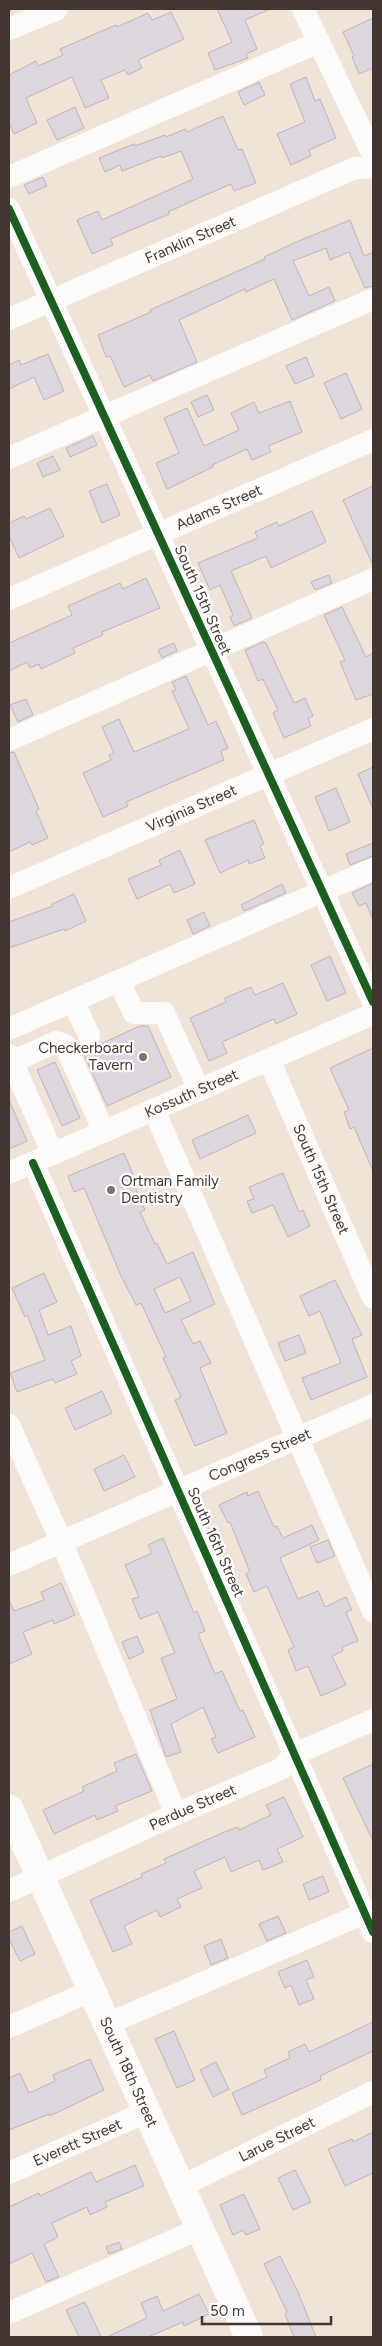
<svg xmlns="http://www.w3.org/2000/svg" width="382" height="2346" viewBox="0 0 382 2346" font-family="Figtree,sans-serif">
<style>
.building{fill:#ded6df;stroke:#bdb6b6;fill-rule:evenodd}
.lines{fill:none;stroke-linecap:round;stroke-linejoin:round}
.minor{stroke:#fdfbf9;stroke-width:22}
.major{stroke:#fdfbf9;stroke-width:28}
.cycleway-casing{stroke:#fff;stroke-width:11}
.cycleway{stroke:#1b5e20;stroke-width:8}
.poi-dot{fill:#7e736b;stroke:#fff;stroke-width:2}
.labels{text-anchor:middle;stroke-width:4.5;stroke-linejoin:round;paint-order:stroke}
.street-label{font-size:15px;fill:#413730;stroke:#fff}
.poi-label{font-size:15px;fill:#413730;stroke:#fff;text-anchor:end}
</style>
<rect width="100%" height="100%" fill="#f0e3d8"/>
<path class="building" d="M217,9H270L245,20L257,49L246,54L248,58L215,70L208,53L232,42Z
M171,12L184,39L138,60L142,68L128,75L125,70L101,80L109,98L85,108L72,77L26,98L37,123L14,134L9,123V75L36,61L38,66L63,55L60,49L116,25L117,27L148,13L152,20Z
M373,18V68L359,74L352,57L354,56L343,32Z
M306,77L315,101L320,99L336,138L309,150L311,156L291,165L277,134L305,122L290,84Z
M259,82L265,95L244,105L238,92Z
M75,107L84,128L57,140L47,120Z
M223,116L238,150L242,149L256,183L234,191L231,184L201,197L168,212L169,214L110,239L113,245L92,254L77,220L98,211L102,220L193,179L181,151L162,158L161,156L122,171L120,165L105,172L99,158L134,144L135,146L165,135L166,137L185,129L187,132Z
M43,177L47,186L29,194L24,185Z
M350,220L364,256L373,252V286L365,288L349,252L330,260L326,248L293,261L309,296L329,287L335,301L292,320L274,279L246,292L245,289L179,320L197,362L153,381L150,375L124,387L110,356L106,357L98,335L151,312L150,310L265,259L264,257L301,240Z
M48,354L64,391L44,400L34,377L9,389V365L19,360L21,365Z
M306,357L314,376L295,384L286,366Z
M346,373L362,409L341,419L324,383Z
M207,395L214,410L198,417L191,402Z
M290,401L302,432L268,446L271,452L252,460L247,449L212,465L213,467L167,489L156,463L179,453L164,418L187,408L204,446L239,430L231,413L254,402L259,413Z
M93,436L97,445L70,457L66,448Z
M53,456L60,470L43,477L37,463Z
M107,484L120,515L102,523L89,491Z
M373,486V565L343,500Z
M50,508L64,536L19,558L9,536V523L24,516L26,519Z
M312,511L326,542L271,568L266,556L231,571L252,618L234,626L230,617L233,615L220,585L210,590L198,563L258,538L255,532L277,522L279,526Z
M329,575L332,583L315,590L311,582Z
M146,578L160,608L102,632L103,635L73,648L75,653L41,669L39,664L30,668L27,662L9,671V643L72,615L68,606L120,583L123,589Z
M342,607L366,657L373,653V694L356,700L340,662L345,660L324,615Z
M263,642L266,643L294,703L305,698L313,716L308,718L311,726L284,738L273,713L278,710L263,679L258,681L245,650Z
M174,643L177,651L162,658L158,650Z
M186,676L208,725L216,721L228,748L221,751L224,760L126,802L128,806L103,817L83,773L111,760L109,755L114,753L102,727L119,719L134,752L189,729L172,691L176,690L172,682Z
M26,699L33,715L18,722L10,705Z
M14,752L39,809L36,811L48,838L32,845L30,842L9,852V753Z
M373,767V809L358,774Z
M336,788L350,822L329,831L315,797Z
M254,820L264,844L260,846L265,858L249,864L248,860L220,873L205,840Z
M373,843V856L350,865L346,854Z
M180,850L195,884L174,893L170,884L137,899L128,879L161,865L159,860Z
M373,883V920L366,903L359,906L352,893Z
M282,884L286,893L244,911L241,905Z
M74,894L86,921L65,931L64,929L9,948V922L53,906L52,904Z
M204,912L210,926L193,934L187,920Z
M330,956L346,993L327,1001L311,965Z
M283,983L297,1014L276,1024L274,1019L222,1042L227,1053L209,1061L190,1018L226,1002L225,998L251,987L255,995Z
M140,1026H148L171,1077L107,1106L83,1052Z
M373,1048V1171L354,1127L350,1129L344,1112L349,1110L330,1068Z
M55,1062L80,1118L62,1126L37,1070Z
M9,1100L27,1141L9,1149Z
M248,1115L256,1133L200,1159L192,1140Z
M124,1153L133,1174L130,1175L145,1210L140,1212L155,1244L157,1243L167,1264L193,1252L215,1304L181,1320L193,1344L200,1341L211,1363L200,1368L227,1433L195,1446L175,1400L181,1397L163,1358L166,1357L141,1303L136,1305L121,1276L84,1188L74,1192L68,1176ZM180,1277L191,1301L165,1313L154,1289Z
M283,1173L299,1212L303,1210L310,1226L288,1237L273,1205L252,1213L247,1201L254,1199L249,1187Z
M44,1273L57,1302L39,1310L48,1335L71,1326L81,1356L71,1361L77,1374L55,1383L53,1379L17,1392L10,1373L45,1360L27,1315L25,1317L12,1288Z
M335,1280L362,1335L352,1339L367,1377L311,1400L302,1378L341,1363L320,1311L309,1316L300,1296Z
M299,1335L306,1353L285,1361L278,1343Z
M102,1391L112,1413L75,1430L65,1408Z
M124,1455L135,1477L104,1491L94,1469Z
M258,1491L274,1527L277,1526L283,1538L312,1525L319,1540L280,1558L298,1599L318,1591L325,1607L346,1597L352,1610L346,1612L358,1641L342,1647L343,1651L332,1656L346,1685L321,1696L308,1666L296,1671L288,1650L294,1647L267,1586L254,1592L246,1574L250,1572L230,1522L228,1523L219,1505L247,1492L248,1496Z
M163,1538L194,1613L197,1611L205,1631L198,1634L215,1674L222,1671L240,1711L243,1710L255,1737L218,1753L211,1739L216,1737L203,1707L171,1724L181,1752L166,1757L150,1710L177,1699L161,1658L175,1653L158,1612L140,1619L132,1599L139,1597L125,1565L152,1553L148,1545Z
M328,1540L335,1556L317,1563L310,1547Z
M61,1583L75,1615L54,1624L53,1620L23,1632L32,1654L9,1664V1599L14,1611L44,1600L41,1592Z
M137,1636L144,1652L129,1659L122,1642Z
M136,1754L152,1791L115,1806L118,1811L97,1820L95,1815L54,1834L43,1810L84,1791L82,1787L117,1771L114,1763Z
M373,1764V1841L343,1778Z
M284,1797L303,1837L277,1849L283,1862L263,1870L259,1860L231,1872L225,1857L194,1871L202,1888L177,1899L181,1907L160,1917L157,1910L124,1926L132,1944L113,1952L90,1900L142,1877L141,1874L166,1863L164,1859L222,1833L238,1827L239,1830L271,1815L266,1805Z
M323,1876L329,1892L309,1900L303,1884Z
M278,1916L286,1933L267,1941L259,1924Z
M22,1926L35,1954L20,1961L9,1939V1932Z
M221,1939L228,1958L211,1965L204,1946Z
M307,1960L314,1977L306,1980L314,1999L299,2005L291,1985L285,1988L278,1972Z
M373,2022V2051L320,2076L321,2080L242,2115L232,2093L267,2077L264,2070L290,2058L288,2052L305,2044L309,2052Z
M174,2031L195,2080L177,2088L155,2039Z
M90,2059L104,2090L50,2116L49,2114L9,2130V2078L20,2073L29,2093L55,2081L53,2075Z
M216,2062L229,2089L213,2097L200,2070Z
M373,2132V2173L345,2186L328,2149L352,2139L353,2142Z
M135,2165L144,2186L105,2202L107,2207L90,2215L87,2207L52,2223L58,2237L44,2244L59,2277L46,2282L32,2253L9,2264V2207L39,2193L40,2196L91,2172L96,2182Z
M295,2170L311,2202L293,2210L278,2178Z
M244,2194L260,2229L246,2235L243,2230L233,2235L220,2205Z
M119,2242L122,2249L109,2254L106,2247Z
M280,2256L298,2292L316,2337H294L285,2314L287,2312L264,2264Z
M199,2294L209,2314L184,2326L183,2322L148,2337H107L147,2318L141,2303L157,2296L163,2311Z
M85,2302L101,2337H79L66,2310Z"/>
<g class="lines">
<g class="minor">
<path d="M303,9L373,155"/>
<path d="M9,29L57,9"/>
<path d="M9,177L319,42"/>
<path d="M9,209L373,1002"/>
<path id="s1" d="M9,319L355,168L373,167"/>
<path d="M9,458L373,299"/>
<path id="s2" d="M9,599L373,440"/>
<path d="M9,740L373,579"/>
<path id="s3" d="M9,888L373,729"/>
<path d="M119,981L134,1013H164L199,1090"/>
<path d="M73,1001L89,1035"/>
<path d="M9,1029L373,869"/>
<path d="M9,1055L53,1154"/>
<path id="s4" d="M269,1060L373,1298"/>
<path d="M12,1062L56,1042L65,1045L104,1132"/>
<path d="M154,1110L373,1611"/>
<path d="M33,1163L373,1932"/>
<path id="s5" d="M9,1173L373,1014"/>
<path d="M9,1425L62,1543L176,1814"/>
<path id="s6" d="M9,1565L373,1405"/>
<path id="s7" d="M9,1891L176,1814L281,1769L295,1754L373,1720"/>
<path d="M107,2024L365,1913"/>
<path d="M9,2027L91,1991"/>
<path id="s8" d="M9,2173L146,2112"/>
<path id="s9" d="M180,2187L373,2092"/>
<path d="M9,2313L199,2229"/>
</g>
<path class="major" id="s10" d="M9,1808L249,2337"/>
<defs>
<path id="cycleway" d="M9,209L373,1002
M33,1163L373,1932"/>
</defs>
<use href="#cycleway" class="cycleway-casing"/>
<use href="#cycleway" class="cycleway"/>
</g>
<g class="poi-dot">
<circle cx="143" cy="1057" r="5"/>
<circle cx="111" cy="1190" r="5"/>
</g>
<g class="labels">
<g class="street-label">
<text dy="5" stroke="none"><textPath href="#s1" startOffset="198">Franklin Street</textPath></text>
<text dy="5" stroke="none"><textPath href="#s2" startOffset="229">Adams Street</textPath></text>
<text transform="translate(203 600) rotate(66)" y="5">South 15th Street</text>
<text dy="5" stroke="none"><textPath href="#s3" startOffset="199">Virginia Street</textPath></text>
<text dy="5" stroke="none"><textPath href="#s5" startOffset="199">Kossuth Street</textPath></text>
<text dy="5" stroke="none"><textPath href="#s4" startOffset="130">South 15th Street</textPath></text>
<text dy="5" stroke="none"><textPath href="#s6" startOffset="274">Congress Street</textPath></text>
<text transform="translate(216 1542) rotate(66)" y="5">South 16th Street</text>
<text dy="5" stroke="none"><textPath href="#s7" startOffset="202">Perdue Street</textPath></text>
<text dy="5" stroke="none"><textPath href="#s10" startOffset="290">South 18th Street</textPath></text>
<text dy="5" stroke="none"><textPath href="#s9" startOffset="108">Larue Street</textPath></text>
<text dy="5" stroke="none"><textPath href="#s8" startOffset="75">Everett Street</textPath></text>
</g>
<g class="poi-label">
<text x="133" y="1053">Checkerboard<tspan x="133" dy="17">Tavern</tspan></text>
<text x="121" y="1186" text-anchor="start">Ortman Family<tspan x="121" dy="17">Dentistry</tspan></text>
</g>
</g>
<rect width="382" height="2346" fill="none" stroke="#413730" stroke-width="20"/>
<path d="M202 2316v8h129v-8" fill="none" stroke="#413730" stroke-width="2.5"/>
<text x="210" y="2316" font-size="15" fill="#413730" stroke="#ffffff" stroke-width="4" paint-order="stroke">50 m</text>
</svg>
